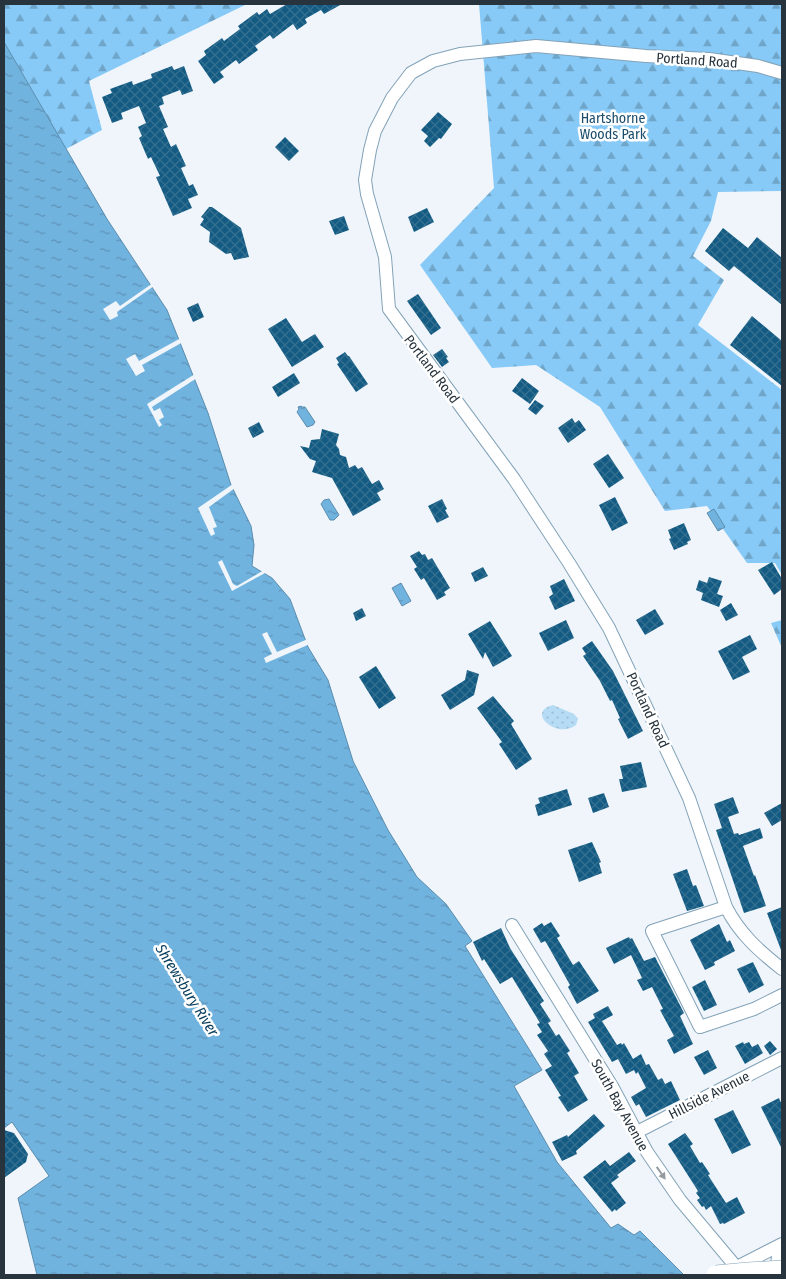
<svg xmlns="http://www.w3.org/2000/svg" width="786" height="1279" viewBox="0 0 786 1279" font-family="'Fira Sans Condensed',sans-serif">
<style>
.grass{fill:url(#grass-dots)}
.forest{fill:url(#forest-firs)}
.water{fill:url(#water-ripples);stroke:#5b8dae}
.pier{fill:#eff5fa}
.building{fill:url(#building-cross-hatch)}
.lines{fill:none;stroke-linecap:round;stroke-linejoin:round}
.minor-casing{stroke:#83a2b8;stroke-width:14}
.minor{stroke:#fff;stroke-width:12}
.highway-bridge-casing{stroke:#83a2b8;stroke-width:20;stroke-linecap:butt}
.highway-bridge{stroke:#fff;stroke-width:19}
.oneway{fill:#949a9e}
.labels{text-anchor:middle;stroke-width:5;stroke-linejoin:round;paint-order:stroke}
.street-label{font-size:14px;fill:#28343d;stroke:#fff}
.park-label{font-size:14px;fill:#1a4c6b;stroke:#fff}
.water-label{font-size:15px;font-style:italic;fill:#0c415f;stroke:#fff}
</style>
<defs>
<pattern id="grass-dots" width="8" height="8" patternUnits="userSpaceOnUse" patternTransform="scale(1.25)"><rect width="8" height="8" fill="#b6dbf5"/><path d="M2 2h.1M6 6h.1" fill="none" stroke="#9cbdd3" stroke-width="1.8" stroke-linecap="round"/></pattern>
<pattern id="forest-firs" width="22" height="20" patternUnits="userSpaceOnUse" patternTransform="scale(1.25)"><rect width="22" height="20" fill="#88caf7"/><path d="M5 1l3.5 6h-7zM16 11l3.5 6h-7z" fill="#6fa5c9"/></pattern>
<pattern id="water-ripples" width="26" height="14" patternUnits="userSpaceOnUse" patternTransform="scale(1.25)"><rect width="26" height="14" fill="#71b3df"/><path d="M2 4q2-2 4 0t4 0M15 11q2-2 4 0t4 0" fill="none" stroke="#5d92b6"/></pattern>
<pattern id="building-cross-hatch" width="8" height="8" patternUnits="userSpaceOnUse" patternTransform="scale(1.25)"><rect width="8" height="8" fill="#135b83"/><path d="M0 0l8 8M0 8l8-8" fill="none" stroke="#357090"/></pattern>
</defs>
<rect width="100%" height="100%" fill="#eff5fa"/>
<path class="grass" d="M553,705L574,714L578,719L576,725C557,740 525,712 553,705Z"/>
<path class="forest" d="M4,4H247L89,81L102,130L66,149L4,42Z
M479,4H782V191L718,192L711,221L693,256L724,280L698,325L782,390V575L775,563H747L707,506L665,511L600,407L536,365L492,368L420,265L494,188Z
M782,620V648L771,623Z"/>
<path class="water" d="M4,42L107,219L167,310L208,413L231,485L251,526L254,545L252,566L272,578L290,599L308,647L328,680L353,761L388,830L417,877L446,904L472,941L465,946L542,1070L514,1086L557,1162L611,1228L618,1224L634,1235L640,1231L684,1275H37L18,1198L49,1176L12,1122L4,1128Z
M301,406L302,407H305L315,422L313,425L307,427L297,412L299,409L298,407Z
M329,499L339,515L334,520H330L321,504L324,500Z
M714,509L725,527L718,531L707,513Z
M401,583L411,601L402,606L392,588Z"/>
<path class="pier" d="M153,283L154,286L117,312L118,316L110,320L103,309L116,301L120,306Z
M181,338L183,342L142,365L145,371L136,376L126,359L135,354L139,361Z
M195,374L197,378L152,407L154,411L160,408L164,417L159,420L162,425L159,427L147,404Z
M233,484L235,488L209,507L217,527L213,528L215,534L211,536L198,508Z
M222,560L233,584L237,586L264,570L267,572L232,591L218,562Z
M267,632L277,652L308,639L310,644L266,663L264,658L272,654L262,634Z"/>
<path class="building" d="M287,4H342L324,14L321,10L305,19L307,23L297,30L293,24L273,39L270,35L255,46L258,50L239,64L236,60L220,72L224,77L214,84L198,61L206,55L204,51L222,38L224,41L240,29L238,26L257,12L259,15L267,9L270,14Z
M172,66L174,70L184,66L193,91L182,95L180,90L162,97L164,104L159,106L168,127L163,129L171,147L176,144L186,166L181,168L189,186L193,184L198,195L188,199L192,208L173,216L156,177L160,176L151,157L148,159L139,138L142,136L138,127L146,123L139,106L121,113L123,119L112,123L102,97L112,93L110,89L132,81L133,85L152,78L151,74Z
M438,112L452,124L441,139L439,138L430,147L424,141L428,136L421,130Z
M285,137L299,151L289,161L275,147Z
M209,207H212L241,228L249,257L234,260L231,253L226,254L209,242L210,232L200,225L204,219L201,217Z
M427,208L434,222L414,232L408,217Z
M344,216L349,230L335,235L329,221Z
M723,228L748,248L757,237L782,258V305L734,266L729,271L705,251Z
M418,294L441,328L431,335L407,301Z
M198,303L204,317L193,322L187,308Z
M752,316L782,341V386L730,345Z
M286,318L302,342L315,334L324,347L292,367L268,329Z
M442,349L448,357L446,358L449,362L442,367L433,355Z
M345,352L348,356H349L368,384L356,392L337,364L339,363L336,358Z
M294,373L300,383L278,397L272,387Z
M522,378L539,391L530,404L512,391Z
M535,400L544,406L536,415L528,409Z
M572,418L575,423L579,420L586,430L568,443L558,428Z
M259,422L264,432L253,438L248,428Z
M322,429L339,434L336,445L339,449L340,455L346,457L349,468L355,465L358,469L362,467L372,484L379,480L384,489L377,493L381,500L353,516L332,478L312,472L316,461L310,459L300,446L309,448L311,440L320,439Z
M608,454L624,478L609,488L593,464Z
M615,497L628,523L612,531L599,505Z
M442,499L447,509L445,510L449,517L437,523L428,506Z
M684,523L691,540L687,542L688,544L674,550L669,539L671,538L668,530Z
M419,551L422,555L425,554L428,560L432,558L450,588L444,592L446,595L437,600L424,578L421,580L414,569L417,567L410,556Z
M772,562L782,579V589L774,595L758,570Z
M483,567L488,576L475,582L471,573Z
M709,577L722,581L717,594L723,596L719,607L701,600L703,593L696,590L699,580L707,583Z
M564,579L575,601L555,610L549,597L553,594L550,586Z
M731,603L738,615L726,621L720,610Z
M362,608L366,616L356,621L353,613Z
M655,609L664,624L645,635L636,620Z
M566,620L574,638L548,651L539,633Z
M490,621L512,656L493,667L485,652L483,659L468,634Z
M750,635L757,649L742,657L750,672L733,680L718,651Z
M592,641L613,671L643,731L628,739L618,719L620,718L612,700L610,701L600,681L583,656L586,654L582,648Z
M376,666L396,698L379,709L359,677Z
M467,670L479,674L474,695L450,710L441,695L465,680Z
M493,696L514,721L511,724L532,759L516,770L499,744L502,742L477,708Z
M641,762L647,787L622,792L619,779H623L620,766Z
M567,789L572,805L538,816L535,805L540,803L538,798Z
M604,793L609,807L593,813L588,798Z
M733,797L739,813L728,817L734,834L738,833L739,835L760,828L763,838L743,846L754,876L755,875L766,906L744,913L716,830L722,828L714,804Z
M782,803V820L772,826L764,813Z
M592,842L601,862L599,863L602,873L579,882L568,850Z
M687,869L693,886L696,885L704,906L687,911L673,874Z
M782,907V950H781L767,913Z
M551,922L560,936L557,938L573,965L579,961L599,991L577,1004L568,987L570,985L547,944L545,941L541,943L533,929L542,923L544,926Z
M719,924L727,942L730,940L735,951L714,962L715,965L705,970L690,940Z
M501,928L510,948L544,1001L540,1004L551,1021L548,1023L556,1036L559,1034L570,1051L567,1053L579,1073L574,1076L588,1100L568,1112L558,1097L561,1096L545,1070L552,1066L544,1054L548,1051L537,1035L542,1032L537,1024L540,1023L512,977L500,984L484,959L482,961L473,942Z
M629,937L630,939L632,938L644,961L655,957L684,1013L680,1016L693,1044L674,1054L667,1040L674,1036L660,1010L663,1009L652,987L643,991L637,980L642,978L631,955L614,964L606,948Z
M753,962L764,985L749,993L737,969Z
M705,980L717,1005L704,1011L692,987Z
M608,1006L613,1015L602,1021L617,1045L621,1043L622,1045L624,1043L633,1059L641,1054L646,1065L649,1064L658,1080L662,1078L665,1084L671,1081L680,1100L646,1117L639,1104L636,1106L631,1097L646,1088L638,1072L636,1074L634,1070L626,1074L618,1059L612,1062L588,1022L595,1018L593,1014Z
M770,1041L777,1049L770,1055L764,1046Z
M743,1042L744,1044L749,1042L752,1047L758,1044L763,1053L745,1064L735,1046Z
M708,1050L717,1068L704,1075L694,1057Z
M779,1098L782,1105V1149L761,1107Z
M733,1110L751,1145L732,1154L714,1119Z
M594,1114L605,1126L576,1151L577,1154L562,1161L552,1142L567,1135L568,1137Z
M4,1130L14,1133L28,1154L26,1162L4,1178Z
M685,1133L693,1144L690,1146L700,1163L702,1162L710,1174L708,1175L726,1203L737,1197L745,1213L724,1224L723,1223L720,1224L711,1206L706,1210L704,1206L702,1207L697,1200L700,1198L696,1193L698,1191L668,1144Z
M629,1152L636,1161L617,1175L619,1177L611,1183L626,1203L616,1211L615,1209L612,1212L583,1177L605,1160L610,1166Z"/>
<g class="lines">
<defs>
<path id="minor" d="M782,73L758,66L709,59L646,56L536,46L460,54L433,61L411,73L392,98L375,131L370,150L365,180L367,194L385,257L389,309L514,479L569,563L609,628L689,798L726,907C739,933 759,951 782,969
M726,907L652,931L700,1027L754,1009L782,995
M512,925L613,1088L647,1152L680,1200L743,1275
M635,1133L782,1058
M737,1267L782,1244
M776,1275L778,1256L782,1252"/>
</defs>
<use href="#minor" class="minor-casing"/>
<use href="#minor" class="minor"/>
<defs>
<path id="highway-bridge" d="M716,1275L748,1272L782,1270"/>
</defs>
<use href="#highway-bridge" class="highway-bridge-casing"/>
<use href="#highway-bridge" class="highway-bridge"/>
</g>
<defs><path id="oneway-solid" d="M-6-.8H1V-3.2L6.5 0L1 3.2V.8H-6Z" transform="scale(1.25)"/></defs>
<use class="oneway" href="#oneway-solid" transform="translate(661 1173) rotate(55)"/>
<g class="labels">
<g class="street-label">
<text transform="translate(697 60) rotate(4)" y="5">Portland Road</text>
<text transform="translate(432 369) rotate(53)" y="5">Portland Road</text>
<text transform="translate(648 710) rotate(65)" y="5">Portland Road</text>
<text transform="translate(709 1095) rotate(-27)" y="5">Hillside Avenue</text>
<text transform="translate(620 1105) rotate(61)" y="5">South Bay Avenue</text>
</g>
<g class="park-label">
<text x="613" y="123">Hartshorne<tspan x="613" dy="16">Woods Park</tspan></text>
</g>
<g class="water-label">
<text transform="translate(187 990) rotate(58)" y="5">Shrewsbury River</text>
</g>
</g>
<rect width="786" height="1279" fill="none" stroke="#28343d" stroke-width="10"/>
</svg>
